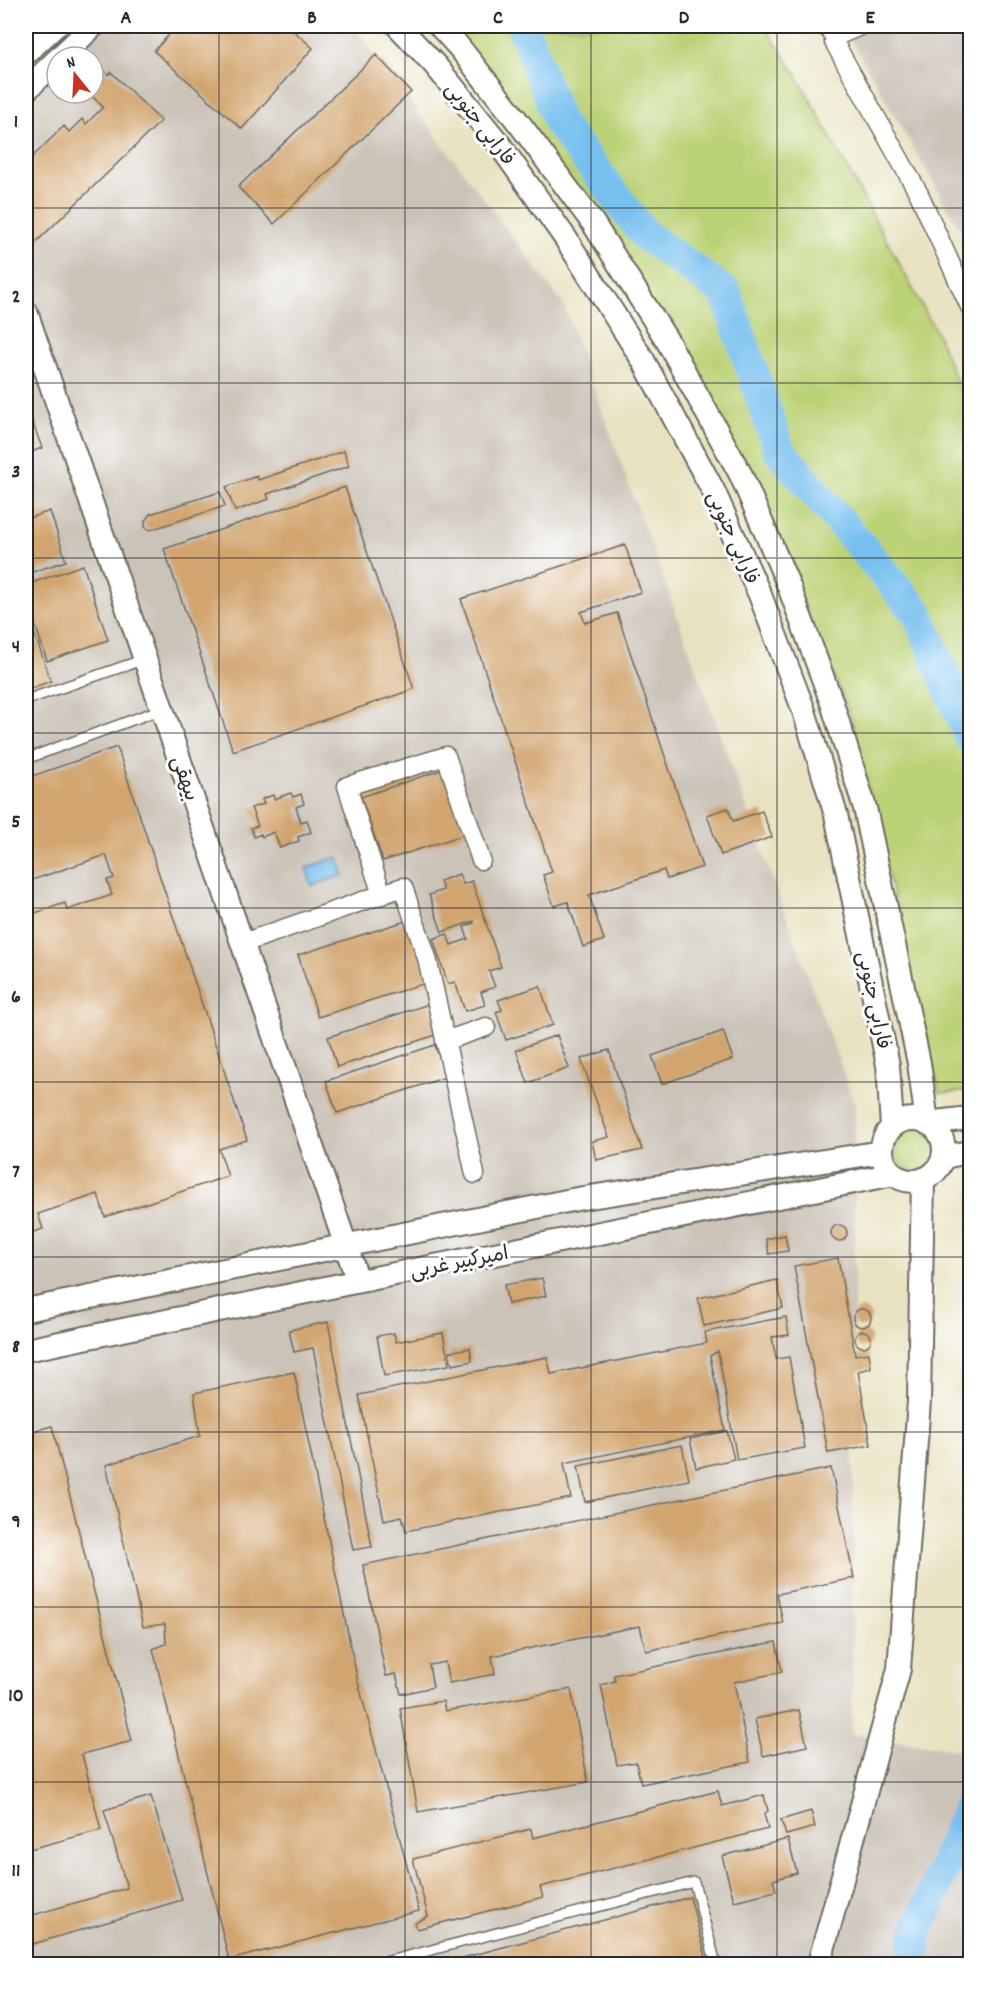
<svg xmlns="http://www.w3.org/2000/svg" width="996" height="1990" viewBox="0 0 996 1990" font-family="Dekko,'Playpen Sans Arabic',sans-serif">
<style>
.industrial{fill:#cbc3b8;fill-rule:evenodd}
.green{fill:#bbd175;stroke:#737e50;stroke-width:1.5}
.water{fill:#76bfef;stroke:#50758d;stroke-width:1.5}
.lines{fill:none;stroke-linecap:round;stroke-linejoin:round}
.river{stroke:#76bfef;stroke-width:32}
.building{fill:#d2a570}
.service-casing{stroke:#6d6b60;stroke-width:12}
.minor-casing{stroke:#6d6b60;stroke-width:21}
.tertiary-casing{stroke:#6d6b60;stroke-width:26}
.service{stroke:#fff;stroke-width:9}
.minor{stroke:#fff;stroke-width:18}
.tertiary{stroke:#fff;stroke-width:22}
.grid{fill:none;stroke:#2b2b2b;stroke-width:1.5;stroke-opacity:0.55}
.labels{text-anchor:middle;stroke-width:6;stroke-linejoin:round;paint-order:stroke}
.street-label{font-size:20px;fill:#2b2b2b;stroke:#fff}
.neatline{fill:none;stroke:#2b2b2b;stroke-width:2}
.grid-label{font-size:20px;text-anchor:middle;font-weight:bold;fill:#2b2b2b}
</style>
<rect width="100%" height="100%" fill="#fff"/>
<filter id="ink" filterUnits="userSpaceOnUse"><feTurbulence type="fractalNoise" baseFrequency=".0167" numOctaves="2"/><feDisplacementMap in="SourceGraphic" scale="12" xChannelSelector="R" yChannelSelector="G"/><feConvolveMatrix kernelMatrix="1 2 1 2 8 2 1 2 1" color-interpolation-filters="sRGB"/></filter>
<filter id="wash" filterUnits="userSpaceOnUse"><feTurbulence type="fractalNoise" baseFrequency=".008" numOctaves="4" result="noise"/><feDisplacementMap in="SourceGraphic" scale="24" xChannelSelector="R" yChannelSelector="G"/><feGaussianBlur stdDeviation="1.35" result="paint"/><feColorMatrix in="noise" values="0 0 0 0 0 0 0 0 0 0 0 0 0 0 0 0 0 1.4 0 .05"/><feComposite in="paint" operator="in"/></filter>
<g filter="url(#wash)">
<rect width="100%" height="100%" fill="#e8e2c1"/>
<path class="industrial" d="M26,26H353L563,304L855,1105L852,1734L970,1752V1964H26ZM57,57H93V93H57Z
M843,26H970V246Z"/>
<path class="green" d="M450,26H764L795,72L939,337L970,414V1091L940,1093L850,714L773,531L688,355Z
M895 1150a21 21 0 1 1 42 0a21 21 0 1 1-42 0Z"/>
<path class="water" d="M338,857L344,875L312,886L306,868Z"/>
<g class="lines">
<path class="river" d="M523,26L559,123L645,235L726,293L779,450L917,612L970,737
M913,1964L916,1935L970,1804"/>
</g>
<g id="blocks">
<path class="building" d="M177,26H288L313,48L242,129L154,51Z
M376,55L411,92L274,224L238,187Z
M102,68L108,75L111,72L161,121L27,251L26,246V163L64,126L69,132L82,119L86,124L103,107L89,93H93V76Z
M31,418L42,448L26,454V420Z
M344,451L349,466L267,494L269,499L235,511L226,487L257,476L258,480Z
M26,467L33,489L26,491Z
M345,487L414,689L233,751L164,549Z
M220,492L225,506L150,530L145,527V521L150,514Z
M50,511L66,561L26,574V519Z
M625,545L641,592L581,612L585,623L617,613L702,867L667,879L664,870L589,895L604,940L583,947L568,902L554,906L543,875L552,872L461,599Z
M83,565L108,640L47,661L26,597V585Z
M26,610L51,681L26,690Z
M117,747L247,1140L219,1149L228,1176L105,1217L98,1194L38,1214L43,1229L27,1234L26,1230V916L65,903L67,910L112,895L107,880L114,878L106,855L26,882V778Z
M444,769L466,834L383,861L361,797Z
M291,793L293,797L301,794L304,804L296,807L301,822L307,820L311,832L298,837L299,841L280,848L274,832L262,837L261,834L254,837L251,828L258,826L251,808L264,804L262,799L273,795L274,799Z
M728,808L733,821L762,811L772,837L721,855L707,815Z
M459,874L463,884L472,881L501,967L489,971L495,987L481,992L485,1005L465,1011L455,982L448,984L433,939L447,934L451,945L468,939L464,927L474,923V921L442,932L429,895L443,890L440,881Z
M409,920L429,982L318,1017L298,955Z
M540,986L553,1025L506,1040L496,1012L502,1010L498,1000Z
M429,1004L439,1034L337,1067L328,1037Z
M723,1031L733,1059L662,1084L652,1056Z
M557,1035L569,1068L528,1083L516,1050Z
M435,1045L446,1077L337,1113L326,1081Z
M609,1050L642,1150L596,1160L592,1141L609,1137L581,1059Z
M831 1233a8 8 0 1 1 16 0a8 8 0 1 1-16 0Z
M785,1235L788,1251L769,1254L766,1239Z
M838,1258L855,1355L869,1353L871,1368L858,1371L871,1445L828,1453L794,1266Z
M542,1278L546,1296L508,1304L504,1285Z
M777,1280L783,1308L704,1326L698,1298Z
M853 1318a9 9 0 1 1 18 0a9 9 0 1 1-18 0Z
M786,1317L789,1335L772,1337L776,1359L789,1357L805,1448L737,1460L718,1351L710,1356L725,1430L564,1463L571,1498L406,1531L402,1516L384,1520L359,1395L547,1357L551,1374L707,1343L705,1332Z
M328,1322L372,1547L353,1550L313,1348L294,1352L289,1330Z
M855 1339a8 8 0 1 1 16 0a8 8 0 1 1-16 0Z
M394,1333L396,1342L443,1333L449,1365L384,1376L377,1336Z
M470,1348L472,1361L452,1365L449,1352Z
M294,1372L358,1682L419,1911L229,1960L153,1649L166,1644L165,1624L143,1627L106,1465L200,1436L194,1393Z
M52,1426L132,1741L82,1754L101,1830L26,1850V1433Z
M727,1431L734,1459L696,1468L690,1439Z
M682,1445L689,1480L585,1502L578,1466Z
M831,1468L854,1578L777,1594L783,1623L646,1651L640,1626L492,1656L495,1674L449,1683L445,1662L429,1665L433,1687L401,1694L396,1674L386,1676L363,1565Z
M776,1642L782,1672L734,1682L750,1762L641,1784L636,1762L617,1765L601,1685L615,1681L614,1675Z
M571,1689L588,1782L418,1812L400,1708L443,1701L445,1711Z
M799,1710L807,1746L763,1756L755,1719Z
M718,1791L722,1806L764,1795L768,1811L764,1814L768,1829L540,1887L543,1897L417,1929L415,1923L428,1916L413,1859L531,1829L533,1838Z
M151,1796L182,1900L26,1946V1917L127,1888L104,1810Z
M811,1811L815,1827L786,1835L781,1820Z
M788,1839L797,1873L773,1880L776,1891L734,1901L722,1856Z
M690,1897L708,1964H440Z"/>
</g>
</g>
<g filter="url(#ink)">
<use href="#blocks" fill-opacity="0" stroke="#6d6b60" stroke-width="1.5"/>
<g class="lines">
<defs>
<path id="service" d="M820,26L834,42L871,26
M26,700L145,659
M26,759L162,709
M377,1964L694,1882L716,1964"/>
<path id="minor" d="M834,42L919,194L970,307
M382,895L347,786L446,756L481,860
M243,943L403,887L427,958L475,1174
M445,1041L486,1027"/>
<path id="tertiary" d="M398,26L435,65L499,144L566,239L643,360L713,490L760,595L804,711L836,815L888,1065L892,1127
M440,26L459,47L522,127L593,223L668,342L741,475L788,584L832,703L865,808L919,1063L927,1123L970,1118
M26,53L55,26
M60,57L93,26
M26,90L57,60
M26,312L358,1281
M882 1150a31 31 0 1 1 62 0a31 31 0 1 1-62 0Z
M943,1157L970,1152
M26,1310L577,1199L882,1152
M26,1350L345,1284L894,1174
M819,1964L899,1669L919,1401L923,1179"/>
</defs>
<use href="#service" class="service-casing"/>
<use href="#minor" class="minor-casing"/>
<use href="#tertiary" class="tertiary-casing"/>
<use href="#service" class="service"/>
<use href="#minor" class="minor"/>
<use href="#tertiary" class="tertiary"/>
</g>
</g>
<path class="grid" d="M219,26V1964M405,26V1964M591,26V1964M777,26V1964M26,208H970M26,383H970M26,558H970M26,733H970M26,908H970M26,1082H970M26,1257H970M26,1432H970M26,1607H970M26,1782H970"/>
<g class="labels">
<g class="street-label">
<text transform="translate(481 123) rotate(52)" y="7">فارابی جنوبی</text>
<text transform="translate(734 537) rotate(66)" y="7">فارابی جنوبی</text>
<text transform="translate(186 778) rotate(71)" y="7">بیهقی</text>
<text transform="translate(875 1000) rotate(78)" y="7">فارابی جنوبی</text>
<text transform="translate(459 1261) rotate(-11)" y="7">امیرکبیر غربی</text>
</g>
</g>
<rect width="996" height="1990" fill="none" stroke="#fff" stroke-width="66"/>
<g transform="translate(75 75) rotate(342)"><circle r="28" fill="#ffffff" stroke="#aaaaaa" stroke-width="1.5"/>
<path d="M0-4.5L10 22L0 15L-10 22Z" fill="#c8321e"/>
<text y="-9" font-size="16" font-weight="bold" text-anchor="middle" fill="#2b2b2b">N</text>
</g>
<rect x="33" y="33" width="930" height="1924" class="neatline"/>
<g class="grid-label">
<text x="126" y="23">A</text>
<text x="312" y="23">B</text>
<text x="498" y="23">C</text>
<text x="684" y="23">D</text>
<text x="870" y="23">E</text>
<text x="16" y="127">1</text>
<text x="16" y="302">2</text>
<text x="16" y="477">3</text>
<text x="16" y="652">4</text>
<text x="16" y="827">5</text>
<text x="16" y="1002">6</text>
<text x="16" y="1177">7</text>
<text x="16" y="1352">8</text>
<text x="16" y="1527">9</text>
<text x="16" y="1701">10</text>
<text x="16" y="1876">11</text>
</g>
</svg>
